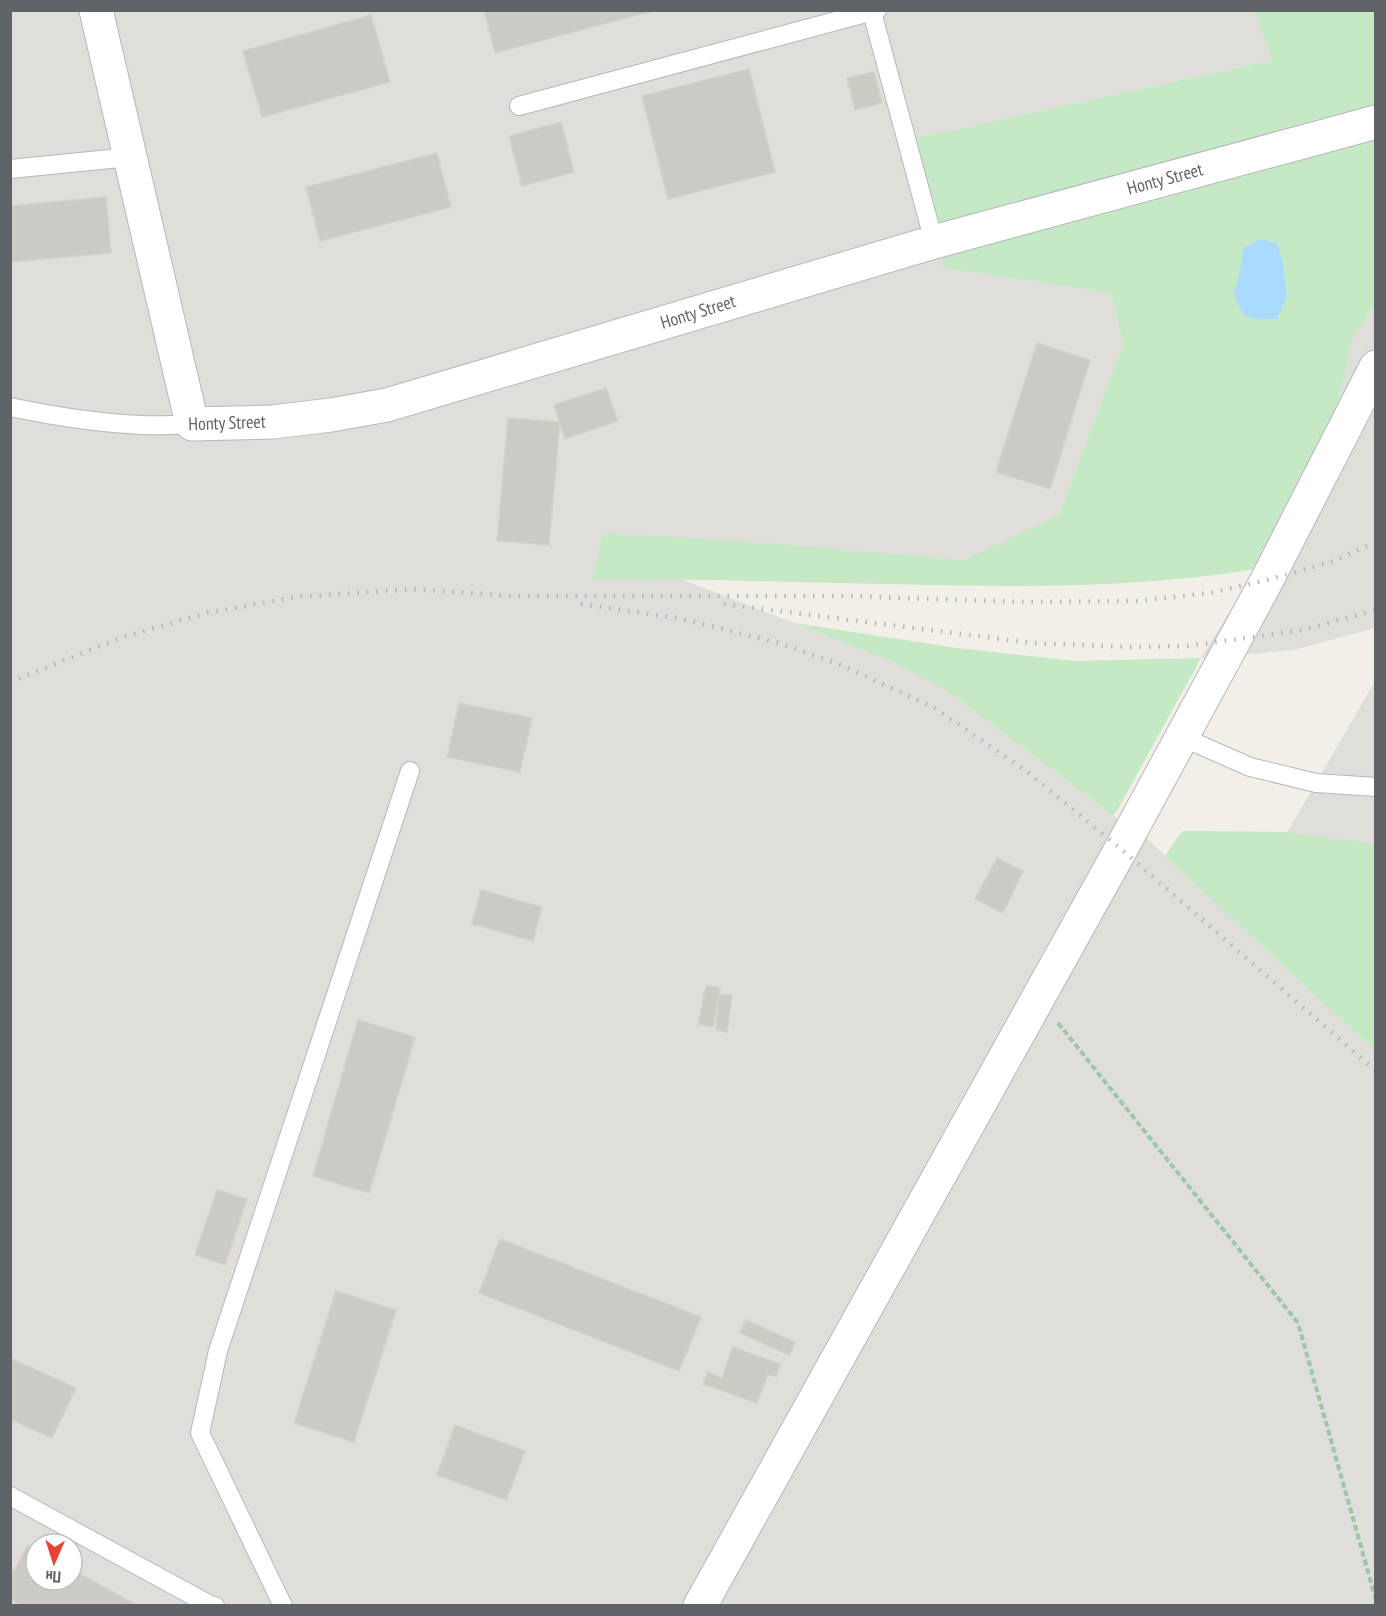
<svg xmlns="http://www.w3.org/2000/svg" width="1386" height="1616" viewBox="0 0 1386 1616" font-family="'PT Sans Narrow',sans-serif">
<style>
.industrial{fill:#e0deda;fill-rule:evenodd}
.green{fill:#c5e8c5}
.water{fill:#aadaff}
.building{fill:#cccac5;stroke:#d6d1c6;stroke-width:1.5}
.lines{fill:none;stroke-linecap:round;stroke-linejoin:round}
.lane-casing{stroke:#b5b8bc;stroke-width:20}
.street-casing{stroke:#b5b8bc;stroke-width:35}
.path{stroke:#9cc7a9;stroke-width:4;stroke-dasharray:6 3;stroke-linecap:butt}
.lane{stroke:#fff;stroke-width:18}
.street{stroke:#fff;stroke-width:33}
.rail{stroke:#b6b7b8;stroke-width:4.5;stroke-dasharray:1.5 8;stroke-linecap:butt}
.labels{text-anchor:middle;stroke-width:6;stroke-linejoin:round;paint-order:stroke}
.street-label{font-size:18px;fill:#5f6368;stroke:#fff}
</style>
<rect width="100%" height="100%" fill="#f1efe8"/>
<path class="industrial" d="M11,11H1375V37L964,128L911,138L945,268L1111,293L1123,344L1059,515L964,560L780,544L593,579H681L889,660L946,690L1114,816L1131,828L1133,826L1364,1041L1375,1048V1605L11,1606ZM36,1544H72V1580H36Z
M1375,305V628L1294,650L1201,658L1256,569L1336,411L1353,338Z
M1375,681V844L1287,832L1316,783Z"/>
<path class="green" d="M1254,11H1375V105L1081,191L934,230L911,138L964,128L1272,60Z
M1375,140V305L1353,338L1336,411L1256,569C1135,589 1011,587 889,584C790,582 692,579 593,579L603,533L780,544L964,560L1059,515L1123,344L1111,293L944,268L942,257Z
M794,623L957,648L1075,661L1201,658L1114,816L946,690L889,660Z
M1182,831L1287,832L1375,844V1048L1364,1041L1165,856Z"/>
<path class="water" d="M1260,239L1277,243L1283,264L1287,295L1277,319H1255L1243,315L1234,293L1240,272L1243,248Z"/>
<path class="building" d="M484,10H656L495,53Z
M371,15L390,82L262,117L243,51Z
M749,69L775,172L668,199L642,96Z
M874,72L882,103L855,110L847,78Z
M561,122L574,172L522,186L509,136Z
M437,153L451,207L320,241L306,187Z
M106,197L111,253L10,262V206Z
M1037,343L1090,360L1050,489L996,472Z
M606,388L618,421L565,439L554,405Z
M508,418L560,422L549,545L497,541Z
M459,703L532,718L520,772L447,757Z
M997,858L1023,871L1003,913L975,899Z
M481,890L542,907L533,941L472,924Z
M706,985L720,988L713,1027L698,1024Z
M719,994L732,995L727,1032L716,1030Z
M358,1020L415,1037L369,1193L313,1176Z
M217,1190L247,1199L225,1265L195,1255Z
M500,1239L701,1317L679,1371L479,1293Z
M336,1291L396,1310L354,1442L294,1423Z
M746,1320L795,1342L789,1355L740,1333Z
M733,1347L780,1364L776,1377L768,1374L757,1403L703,1384L708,1372L722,1378Z
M10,1358L76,1388L52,1438L10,1419Z
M455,1425L525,1451L506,1500L437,1475Z
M28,1545L36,1549V1580H72V1569L138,1606H21L10,1599V1577Z"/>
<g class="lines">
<defs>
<path id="lane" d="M872,12L934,242
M519,106L877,10
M10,169L130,157
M10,407C53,416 97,423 141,425C158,426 175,425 192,424
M1182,737L1250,767L1316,783L1376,787
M10,1496L210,1605L215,1606
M283,1606L200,1433L218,1351L410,771"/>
<path id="street" d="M96,10L192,424L273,422L331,415L387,405L934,242L1376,122
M700,1606L1121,849L1267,580L1376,367"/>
</defs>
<use href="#lane" class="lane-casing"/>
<use href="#street" class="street-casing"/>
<path class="path" d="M1058,1023L1298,1323L1376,1600"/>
<use href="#lane" class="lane"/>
<use href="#street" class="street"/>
<path class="rail" d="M581,604L683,619L779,643L841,665L934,708L1025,770L1121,849L1376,1071
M724,604L1033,643L1130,647L1187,646L1303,630L1376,610
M10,682L120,638L207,613L296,597L412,589L512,596H847L1023,602L1136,601L1210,593L1267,580L1331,562L1376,542"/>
</g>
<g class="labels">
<g class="street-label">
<text transform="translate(1165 179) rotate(-15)" y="6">Honty Street</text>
<text transform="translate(698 312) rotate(-17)" y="6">Honty Street</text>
<text transform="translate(227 423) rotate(-2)" y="6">Honty Street</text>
</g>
</g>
<rect width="1386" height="1616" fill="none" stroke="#5f6368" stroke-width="24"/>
<g transform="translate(54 1562) rotate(183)"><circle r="28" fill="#ffffff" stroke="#bfc1c3" stroke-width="1.5"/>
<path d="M0-4.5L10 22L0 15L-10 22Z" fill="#ea4335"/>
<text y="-9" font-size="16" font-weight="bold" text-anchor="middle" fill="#5f6368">Пн</text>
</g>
</svg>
